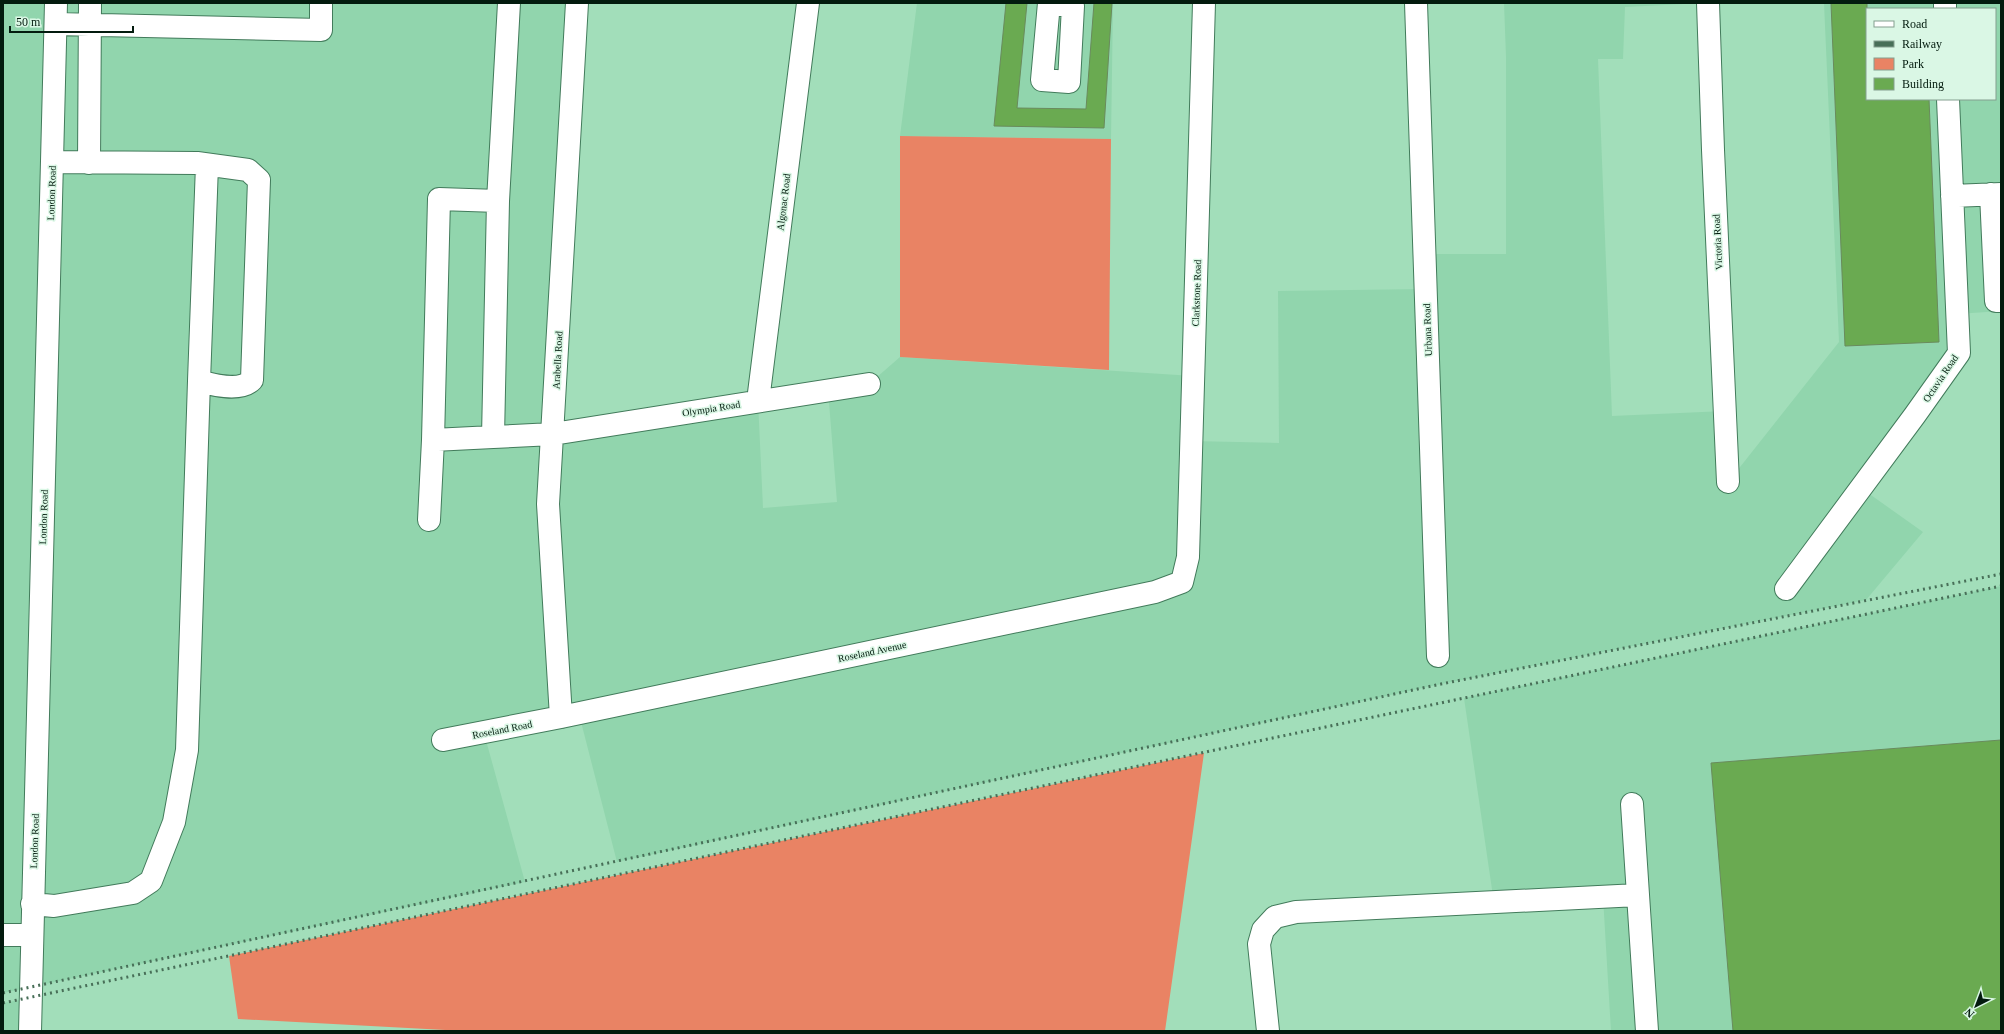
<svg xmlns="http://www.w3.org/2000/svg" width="2004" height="1034" viewBox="0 0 2004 1034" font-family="Georgia,serif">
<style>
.built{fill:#91d5ad;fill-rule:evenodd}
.green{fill:#e98364}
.building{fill:#6aaa51;stroke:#698b5c}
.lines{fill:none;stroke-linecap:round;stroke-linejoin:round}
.minor-casing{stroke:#427b5b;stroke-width:24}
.minor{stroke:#fff;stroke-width:22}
.rail{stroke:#486f58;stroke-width:3;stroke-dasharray:2 4;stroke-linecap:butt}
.labels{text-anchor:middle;stroke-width:3;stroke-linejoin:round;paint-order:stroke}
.street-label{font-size:10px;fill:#031b0e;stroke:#daf7e5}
</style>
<rect width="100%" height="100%" fill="#a2deba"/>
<path class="built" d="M3,3H577L553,434L758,401L763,508L837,502L828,390L869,384L900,357L1193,376L1191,441L1279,443L1278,291L1425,289V254H1506V57L1504,3H1704L1625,7L1623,59H1598L1612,416L1725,411L1729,481L1839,342L1824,3H2001V311L1957,314L1959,353L1861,488L1923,532L1866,600L1441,684L617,862L579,714L484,733L525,882L3,993ZM1867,9H1995V99H1867Z
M917,3H1113L1111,139L900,136Z
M2001,586V1031H1611L1603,897L1494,903L1464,698Z
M31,998L30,1031H3V1003Z"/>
<path class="green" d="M900,136L1111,139L1109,370L900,357Z
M1204,753L1165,1031H464L238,1019L229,956Z"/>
<path class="building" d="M1006,3H1027L1017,108L1086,109L1094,3H1112L1104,128L994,126Z
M1831,3H1867V99H1929L1939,342L1845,346Z
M2001,740V1031H1733L1711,763Z"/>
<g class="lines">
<defs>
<path id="minor" d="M509,3L498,201L493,437L553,434L869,384
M1416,3L1438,656
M1708,3L1713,150L1728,482
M1945,3V9
M1049,4L1073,6L1069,82L1042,80L1049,3
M56,24L321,30V3
M52,162L197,163L248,170L259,180L252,380C241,392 213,385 199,381L207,165
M89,163L90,3
M1991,194L1996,301H2001
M1952,196L2001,194
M758,401L808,3
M433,440L439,199L498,201
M429,520L433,440L493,437
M1786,589L1915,415L1959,353L1948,99
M561,717L548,504L577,3
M443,740L561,717L1155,592L1182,582L1188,557L1204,3
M1632,804L1647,1031
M32,904L54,906L133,893L151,881L174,822L187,750L199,381
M3,935H32
M30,1031L56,3
M1268,1031L1259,944L1263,930L1275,917L1296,912L1638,895"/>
</defs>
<use href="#minor" class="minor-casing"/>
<use href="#minor" class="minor"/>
<path class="rail" d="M3,993L1441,684L2001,574
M3,1003L2001,586"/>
</g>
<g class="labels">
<g class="street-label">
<text transform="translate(51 193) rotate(-88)" y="4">London Road</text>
<text transform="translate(783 202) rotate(-83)" y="4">Algonac Road</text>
<text transform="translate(1717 242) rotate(-93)" y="4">Victoria Road</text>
<text transform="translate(1196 293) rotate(-88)" y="4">Clarkstone Road</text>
<text transform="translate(1427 330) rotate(-92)" y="4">Urbana Road</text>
<text transform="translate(557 360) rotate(-87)" y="4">Arabella Road</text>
<text transform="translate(1940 378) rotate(-56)" y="4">Octavia Road</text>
<text transform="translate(711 408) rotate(-9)" y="4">Olympia Road</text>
<text transform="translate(43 517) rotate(-88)" y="4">London Road</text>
<text transform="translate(872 651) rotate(-12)" y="4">Roseland Avenue</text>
<text transform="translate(502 729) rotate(-11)" y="4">Roseland Road</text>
<text transform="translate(34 841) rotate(-88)" y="4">London Road</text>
</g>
</g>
<rect width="2004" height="1034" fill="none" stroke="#031b0e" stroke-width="8"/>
<rect x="1866" y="8" width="130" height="92" fill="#daf7e5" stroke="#849f8f"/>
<rect x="1874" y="21" width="20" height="6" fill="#ffffff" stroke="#849f8f"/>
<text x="1902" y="28" font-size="12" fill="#031b0e">Road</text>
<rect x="1874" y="41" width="20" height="6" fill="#486f58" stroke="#849f8f"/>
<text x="1902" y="48" font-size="12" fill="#031b0e">Railway</text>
<rect x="1874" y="58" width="20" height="12" fill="#e98364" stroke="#849f8f"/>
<text x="1902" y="68" font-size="12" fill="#031b0e">Park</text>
<rect x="1874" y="78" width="20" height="12" fill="#6aaa51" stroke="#849f8f"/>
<text x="1902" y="88" font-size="12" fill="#031b0e">Building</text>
<g transform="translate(1976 1006) rotate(222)" stroke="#daf7e5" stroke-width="3" paint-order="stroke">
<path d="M0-3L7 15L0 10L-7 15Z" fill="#031b0e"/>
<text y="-6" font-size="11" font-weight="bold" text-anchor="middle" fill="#031b0e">N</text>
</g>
<path d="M10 26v6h123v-6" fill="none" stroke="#031b0e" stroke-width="2"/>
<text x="16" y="26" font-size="12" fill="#031b0e" stroke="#daf7e5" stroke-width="3" paint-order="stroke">50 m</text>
</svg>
